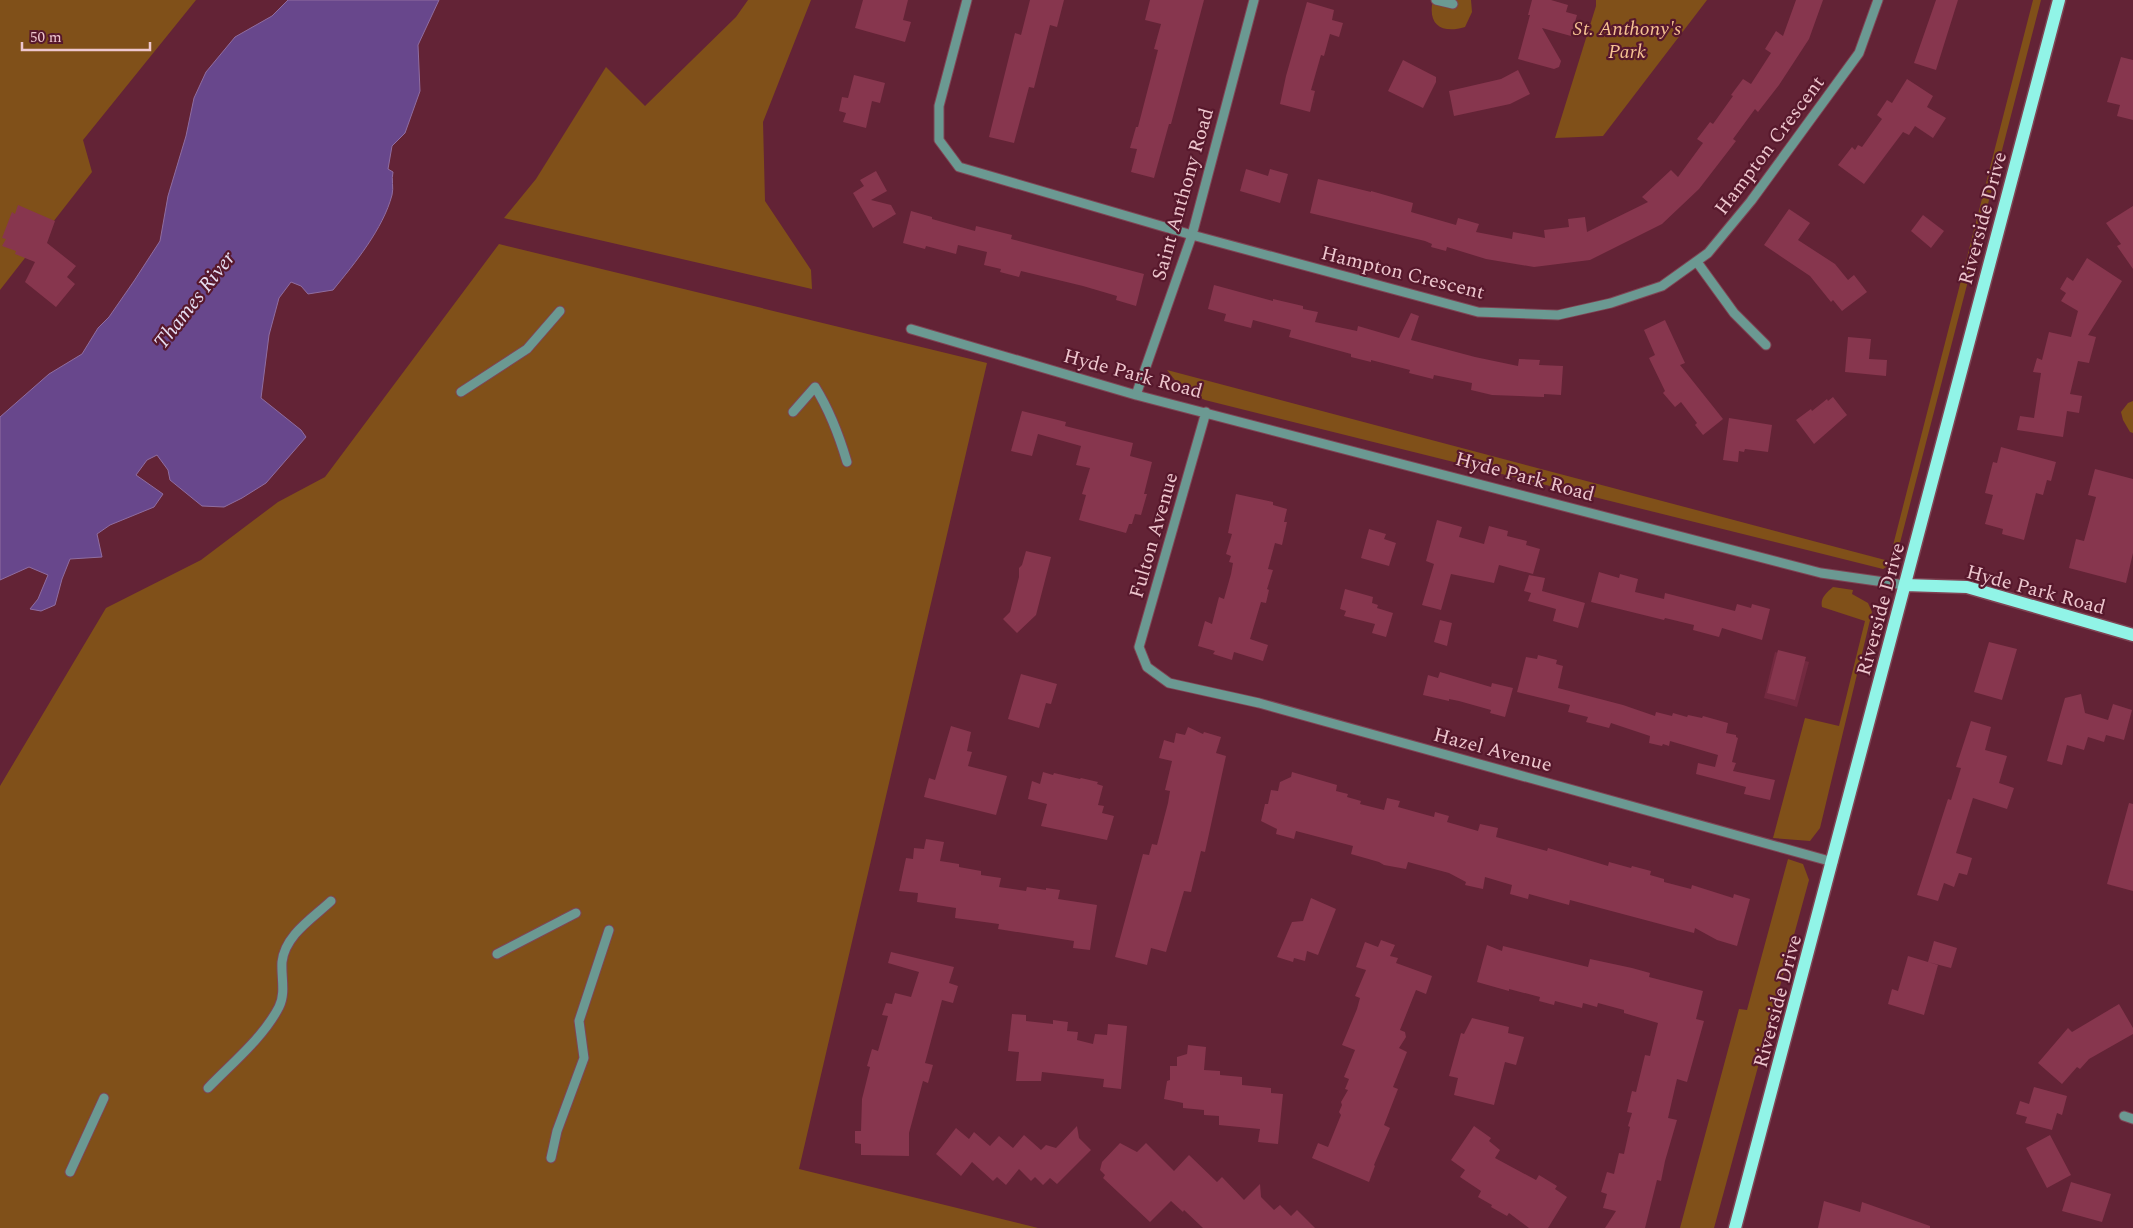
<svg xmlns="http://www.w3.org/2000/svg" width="2133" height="1228" viewBox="0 0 2133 1228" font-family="Spectral,serif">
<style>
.built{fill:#732a40}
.green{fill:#805019}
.water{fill:#68478c;stroke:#906da0}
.building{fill:#87364e}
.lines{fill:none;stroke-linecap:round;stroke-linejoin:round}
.minor-casing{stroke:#7f4454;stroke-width:11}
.major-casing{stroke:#7f4454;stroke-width:15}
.minor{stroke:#6b9992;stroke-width:9}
.major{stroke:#91f4e7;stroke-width:12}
.labels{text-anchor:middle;stroke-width:4.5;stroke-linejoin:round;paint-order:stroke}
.park-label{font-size:20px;font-style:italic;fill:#f5c292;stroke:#57182c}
.street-label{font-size:20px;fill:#eec6ce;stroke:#57182c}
.water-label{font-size:21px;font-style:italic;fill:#e6def2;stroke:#57182c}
</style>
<rect width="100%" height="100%" fill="#632336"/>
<path class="built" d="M1775,652L1809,662L1797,707L1764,698Z"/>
<path class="green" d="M0,0H196L83,140L92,172L0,290Z
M748,0H811L763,122L765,201L811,270L812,289L504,218L536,179L606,67L645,106L736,17Z
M1433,0H1471L1472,12L1465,27C1442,34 1427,25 1433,0Z
M1596,0H1707L1603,136L1555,138L1596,6Z
M2033,0H2041L1895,562L1883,569L1205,400L1182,389L1167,370L1889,561Z
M499,244L987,363L799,1169L1038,1228H0V786L106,608L201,560L278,502L325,477Z
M2133,401V433L2130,432L2123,420L2121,412L2128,403Z
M1833,587L1853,590L1852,594L1868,603L1872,612L1820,828L1810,841L1773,838L1805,718L1839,726L1865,621L1822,607C1820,598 1826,593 1833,587Z
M1788,859L1803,864L1809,880L1714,1228H1680L1739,1009L1747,1010Z"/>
<path class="water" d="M288,0H439L418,45L420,91L405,133L392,146L388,169L393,172C391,179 394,188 392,195C383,229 355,263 333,290L308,294L301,286L291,282L279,298L269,335L261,398L301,430L306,437L266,483L242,498L224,507L202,506L170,480L168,470L157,455L147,460L136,475L163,494L154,507L110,525L97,534L102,557L70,559L62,579L55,605L41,611L30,609L38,599L48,575L29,567L0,580V417L49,374L82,354L98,328L109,317L134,281L160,241L168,196L186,136L194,98L206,72L235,37L272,16Z"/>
<path class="building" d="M863,0H908L903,20L911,22L905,42L855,28Z
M1030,0H1064L1057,27L1050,25L1034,88L1029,87L1014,143L989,137L1015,33L1021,35Z
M1150,0H1204L1171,124H1169L1154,178L1131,172L1137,149L1130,148L1136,127H1138L1158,50L1154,49L1161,24L1145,20Z
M1532,0H1551L1568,5L1566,12L1577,15L1571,36L1542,28L1561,61L1559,67L1554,69L1518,59L1530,15H1528Z
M1796,0H1823L1809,39L1779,85L1758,112L1755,109L1733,139L1736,141L1699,189L1662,224L1590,260L1534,267L1486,259L1447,247L1446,251L1431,247L1432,244L1425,241L1310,213L1318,179L1371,192V191L1413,203L1411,212L1456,225L1458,218L1479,224L1476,232L1512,239L1513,232L1545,238L1544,230L1569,227L1568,219L1585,217L1587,232L1648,202L1642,197L1671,170L1678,177L1703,143L1697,139L1710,122L1713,124L1733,96L1731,95L1743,79L1751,84L1771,53L1765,49L1776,31L1783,36Z
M1936,0H1958L1936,70L1914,63Z
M1307,2L1334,10L1332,20L1343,23L1339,37L1330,34L1324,56L1321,55L1311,90L1315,91L1310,112L1280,104L1286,76Z
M2121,57L2133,60V120L2117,116L2120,105L2107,102Z
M1403,60L1436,77V82L1423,108L1388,91Z
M1518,70L1530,94L1510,104L1454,116L1449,91L1501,79Z
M854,75L885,83L880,103L872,101L866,128L843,122L846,113L839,111L842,97L848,98Z
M1907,79L1933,96L1927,107L1946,118L1933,138L1915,126L1909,135L1903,132L1864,184L1838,165L1852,147L1855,150L1858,145L1862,147L1882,119L1877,115L1887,100L1892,103Z
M1246,169L1268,176L1270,169L1288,174L1280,203L1240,191Z
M876,171L887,191L871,200L891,205L896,214L873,228L853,193L864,186L860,180Z
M18,205L55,221L47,243L76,266L67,277L75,284L56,307L25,282L35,262L15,254L16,251L2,246L6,239L2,238L12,212L15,214Z
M2133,206V269L2117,246L2121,244L2106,223Z
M1789,209L1810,223L1798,240L1835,264L1848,280L1854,275L1867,292L1842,311L1833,300L1831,302L1810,276L1764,245Z
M911,211L932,217V219L975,231L976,226L1012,235L1011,239L1144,274L1136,306L1116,300L1117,296L1083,286L1021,271L1019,277L1000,272L1001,269L984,265L987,252L958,245L956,254L926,246L925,249L903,243Z
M1923,215L1944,231L1931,248L1911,231Z
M2087,258L2122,281L2088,335L2096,337L2089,363L2078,361L2070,394L2082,396L2079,413L2067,411L2063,437L2017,430L2020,416L2034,418L2041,373L2033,372L2037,358L2042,360L2049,332L2071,337L2078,311L2061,301L2066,293L2060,289L2067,277L2073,281Z
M1214,285L1273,301V299L1303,306V309L1318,312L1315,322L1357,331L1358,326L1399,338L1411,313L1419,316L1411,340L1475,357L1518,366L1519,359L1540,360L1539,365L1563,366L1561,395L1544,394V397L1492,395L1471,390L1472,383L1434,375L1433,379L1409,373L1410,370L1371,360V362L1351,357V354L1289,337L1291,330L1253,320L1251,328L1224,321L1226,314L1208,309Z
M1665,320L1685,363L1680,365L1723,419L1703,435L1695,425L1697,423L1681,402L1675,407L1663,393L1665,391L1649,358L1655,355L1644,330Z
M1848,337L1871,339L1869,359L1887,360L1886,376L1845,372Z
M1833,397L1847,415L1814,444L1796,420L1811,409L1812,411L1827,399L1828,401Z
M1022,411L1066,422L1065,426L1133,443L1130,456L1152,462L1144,494H1147L1141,515L1135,514L1132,524H1129L1126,533L1079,520L1086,495L1082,494L1090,468L1076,465L1081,446L1038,434L1032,456L1011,451Z
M1729,418L1772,425L1768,452L1745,449L1744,452L1739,451L1738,462L1723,460Z
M2001,447L2056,462L2051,481L2047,480L2043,495L2036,493L2024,540L2002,534L2003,529L1985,524L1993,495L1985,493L1993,462L1997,463Z
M2095,469L2133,479V553L2126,583L2069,568L2076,539L2084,541L2096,497L2088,495Z
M1236,494L1273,502V505L1287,509L1284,522H1287L1282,545L1275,543L1268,569L1273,570L1267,589L1269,590L1266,603L1261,602L1250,639L1268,645L1263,661L1234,652L1232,660L1213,654L1215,651L1198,646L1205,621L1212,624L1219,597L1224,599L1231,574L1233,563L1229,562L1231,556L1226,554L1232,534L1228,533Z
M1437,520L1462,527L1459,537L1484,544L1489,526L1508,531L1507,536L1527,541L1526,545L1540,549L1533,574L1499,565L1494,583L1451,574L1441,610L1422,605L1434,564L1426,561Z
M1369,529L1386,534L1384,539L1396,543L1389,566L1361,558Z
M1026,551L1051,557L1036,615L1017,633L1003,619L1010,612L1019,577V568L1022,565Z
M1599,572L1619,578L1620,574L1638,579L1635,592L1664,599L1665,593L1735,611L1737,604L1751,608L1752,604L1770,609L1762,640L1722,628L1719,637L1693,630L1694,625L1665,618L1664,620L1591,602Z
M1529,575L1545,578L1542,591L1585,603L1578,628L1553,621L1556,609L1528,601L1531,593L1524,591Z
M1345,589L1373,597L1372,603L1378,605L1377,608L1393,613L1386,637L1372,633L1375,624L1344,616L1346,611L1340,609Z
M1440,620L1452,623L1447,646L1434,642Z
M1989,642L2017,649L2002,700L1974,692Z
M1778,650L1806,657L1795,700L1767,693Z
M1538,655L1557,660L1556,664L1563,666L1558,688L1623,705L1655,716L1656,712L1672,716L1673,713L1687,717L1688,715L1702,718L1703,716L1728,723L1726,733L1736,735V737L1738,738L1732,762L1736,763L1733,771L1775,780L1770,800L1744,794L1746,787L1696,774L1698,763L1715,767L1718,755L1670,741L1669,746L1663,744L1662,746L1649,743L1650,736L1611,723L1609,728L1586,722L1588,717L1568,712L1570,705L1517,692L1526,657L1537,659Z
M1440,672L1491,687L1492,683L1513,688L1505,717L1490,713L1491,710L1459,701L1449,699V701L1423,695L1428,675L1438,678Z
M1021,674L1057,684L1051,704L1046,703L1039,728L1008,719Z
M2081,694L2085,713L2108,720L2113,704L2132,710L2124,740L2106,735L2104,742L2088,737L2084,750L2067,745L2062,765L2047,761L2065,698Z
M1971,721L1991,727L1985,750L2007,756L1999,783L2014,788L2007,809L1973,798L1956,853L1972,858L1967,875L1959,873L1954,887L1944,883L1938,901L1917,895L1948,799L1951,800L1961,768L1956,767Z
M951,726L971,732L967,751L972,752L968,766L1007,776L996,815L924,797L929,778L935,780Z
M1188,727L1203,734L1204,732L1221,737L1216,753L1226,756L1205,852L1201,851L1191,892L1184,891L1166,952L1151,948L1147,965L1115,957L1143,854L1149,855L1152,844L1157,845L1168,803L1170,791L1165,790L1172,761L1159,758L1164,740L1174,743L1176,733L1185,735Z
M1043,772L1053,775L1054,773L1080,779L1081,778L1098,782L1097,784L1103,786L1098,805L1104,806L1102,813L1114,816L1107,840L1041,826L1047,804L1028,799L1032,781L1040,784Z
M1292,772L1337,785L1336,791L1348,794L1347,797L1361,801L1360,804L1384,810L1387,798L1400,801L1398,807L1434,817L1435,812L1449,816L1447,822L1478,831L1480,824L1498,828L1496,837L1547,851L1548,848L1608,866L1609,862L1631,868L1632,866L1651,871L1650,875L1664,879V882L1691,889L1692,885L1733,898L1734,894L1750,899L1737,946L1717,940L1695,928L1694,933L1570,900L1569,905L1529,894L1528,899L1510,894L1512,885L1485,877L1483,889L1465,885L1466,882L1449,873L1408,862L1406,869L1384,865L1379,862L1351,854L1353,846L1296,831L1294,839L1276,834L1277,829L1261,821L1265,804H1268L1271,790L1278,791L1280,782L1291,777Z
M2129,803L2133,804V891L2107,884Z
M926,839L944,842L940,861L959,864V867L981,871V875L1001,878L999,887L1026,891L1027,887L1046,890V888L1060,890L1058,899L1097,905L1090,950L1073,948L1074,941L998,929L999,924L955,918L956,908L917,902L918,893L899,891L906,858L913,859L914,848L924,849Z
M1311,898L1336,909L1318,955L1307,951L1305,961L1294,958L1293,962L1277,957L1292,922L1303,921Z
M1381,940L1395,945L1390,956L1398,958L1396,963L1432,976L1426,994L1416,990L1400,1030L1405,1032L1406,1037L1399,1048L1407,1052L1393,1087L1398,1089L1384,1125L1390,1128L1374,1165L1375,1166L1369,1182L1312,1158L1318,1143L1328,1147L1341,1115L1339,1112L1342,1105L1341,1102L1348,1090L1345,1089L1349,1079L1344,1077L1355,1050L1342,1045L1357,1009L1360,998L1355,996L1366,970L1356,967L1365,942L1378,947Z
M1934,941L1957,948L1951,968L1928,962Z
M1487,945L1502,951L1503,946L1588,967L1590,959L1632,968L1650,973L1649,977L1703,991L1696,1019L1704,1021L1687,1082L1677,1079L1668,1118L1677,1120L1665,1161L1661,1181L1657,1180L1645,1228H1605L1616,1211L1603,1208L1607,1194L1601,1192L1607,1172L1614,1174L1619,1153L1624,1154L1630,1127L1628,1126L1632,1113L1627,1112L1632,1091L1636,1092L1645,1055L1650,1056L1658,1023L1624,1013V1010L1598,1003L1597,1007L1583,1003L1582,1008L1555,1001L1554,1005L1539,1001L1540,997L1509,989V991L1477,982Z
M891,952L954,967L949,983L958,986L953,1003L942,1000L925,1063L933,1065L928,1083L923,1081L909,1133V1156L861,1155V1144L855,1143V1131H861L862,1099L870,1067L867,1066L872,1049L878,1051L888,1016L882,1015L886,1003L892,1004L895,993L911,997L919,972L888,963Z
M1908,956L1938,965L1924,1015L1888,1004L1892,989L1898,991Z
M2119,1004L2133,1028V1034L2089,1059L2080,1069L2077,1067L2062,1084L2038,1063L2068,1028L2072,1032Z
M1012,1014L1026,1015V1021L1053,1024V1020L1068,1022L1067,1031L1078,1032L1077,1040L1093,1044L1095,1034L1107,1035L1108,1024L1127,1026L1121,1089L1103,1087L1104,1079L1042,1072L1041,1081H1016L1019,1052L1008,1051Z
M1472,1018L1509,1027L1508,1033L1524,1037L1516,1065L1505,1062L1494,1105L1454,1095L1458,1078L1449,1076L1461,1033L1464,1034Z
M1188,1045L1206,1047L1204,1070L1220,1071V1075L1242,1077V1085L1271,1088V1093L1283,1094L1278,1144L1258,1142L1260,1129L1219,1125V1116L1204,1115V1110L1183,1108V1103L1164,1099L1167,1081L1170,1080V1066H1177V1057L1187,1054Z
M2034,1087L2067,1096L2062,1115L2057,1113L2052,1130L2025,1123L2027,1117L2016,1114L2020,1101L2029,1104Z
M1077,1126L1079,1138L1091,1150L1057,1184L1050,1178L1043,1185L1035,1177L1031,1181L1019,1169L1006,1185L997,1177L993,1181L972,1162L961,1176L936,1154L956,1128L969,1139L974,1132L990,1146L999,1136L1013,1148L1024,1135L1041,1150L1046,1145L1056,1148Z
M1474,1126L1491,1138L1489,1141L1500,1150L1495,1158L1536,1180L1539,1175L1557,1186L1555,1189L1567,1197L1548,1228H1529L1509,1213L1507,1216L1491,1207L1492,1205L1478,1197L1481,1191L1460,1177L1465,1170L1451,1160Z
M2050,1135L2071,1175L2047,1188L2026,1148Z
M1120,1143L1137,1152L1146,1143L1174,1171L1189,1155L1217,1182L1222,1177L1244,1200L1260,1184L1261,1197L1274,1210L1280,1205L1291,1216L1297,1210L1315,1228H1203L1184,1210L1183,1212L1171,1201L1150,1222L1103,1178L1105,1175L1100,1170L1102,1162Z
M2071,1182L2111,1194L2102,1222L2062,1211Z
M1824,1201L1860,1212L1862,1202L1930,1226V1228H1818Z"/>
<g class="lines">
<defs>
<path id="minor" d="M967,0L939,106V140L959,167L1192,235L1478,312L1558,315L1611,303L1662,286L1708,253L1751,201L1859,53L1878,0
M1436,0L1453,4
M1697,262L1734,313L1766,345
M911,329L1136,395L1821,573L1905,585
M461,392L527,349L560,311
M1136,395L1192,235L1254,0
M793,412L815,387C830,411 839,435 847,462
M1206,412L1139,647L1147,667L1169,683L1259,703L1833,862
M497,954L576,913
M208,1088C232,1063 263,1038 279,1007C286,993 281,977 282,962C285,935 313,918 331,901
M2124,1116L2133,1119
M551,1158L557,1131L584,1058L579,1021L609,930
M70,1172L104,1098"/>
<path id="major" d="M1905,585L1967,587L2133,635
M1735,1228L2059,0"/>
</defs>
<use href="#minor" class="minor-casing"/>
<use href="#major" class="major-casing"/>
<use href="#minor" class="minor"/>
<use href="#major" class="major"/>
</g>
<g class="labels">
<g class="park-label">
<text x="1627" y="35">St. Anthony's<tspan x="1627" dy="23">Park</tspan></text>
</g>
<g class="street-label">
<text transform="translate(1769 145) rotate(-53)" y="7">Hampton Crescent</text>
<text transform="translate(1182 194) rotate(-74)" y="7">Saint Anthony Road</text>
<text transform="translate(1982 218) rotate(-75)" y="7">Riverside Drive</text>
<text transform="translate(1403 272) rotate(14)" y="7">Hampton Crescent</text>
<text transform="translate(1133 373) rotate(15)" y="7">Hyde Park Road</text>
<text transform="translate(1525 476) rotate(15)" y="7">Hyde Park Road</text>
<text transform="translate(1153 535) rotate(-74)" y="7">Fulton Avenue</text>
<text transform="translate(2036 589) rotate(15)" y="7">Hyde Park Road</text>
<text transform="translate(1880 609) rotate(-75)" y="7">Riverside Drive</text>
<text transform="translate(1493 749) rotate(15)" y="7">Hazel Avenue</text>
<text transform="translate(1777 1001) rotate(-75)" y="7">Riverside Drive</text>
</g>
<g class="water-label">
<text transform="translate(194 300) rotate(-52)" y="7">Thames River</text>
</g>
</g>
<path d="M22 42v8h128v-8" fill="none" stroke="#eec6ce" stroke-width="2.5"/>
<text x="30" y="42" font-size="15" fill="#eec6ce" stroke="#57182c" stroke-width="4" paint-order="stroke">50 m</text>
</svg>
